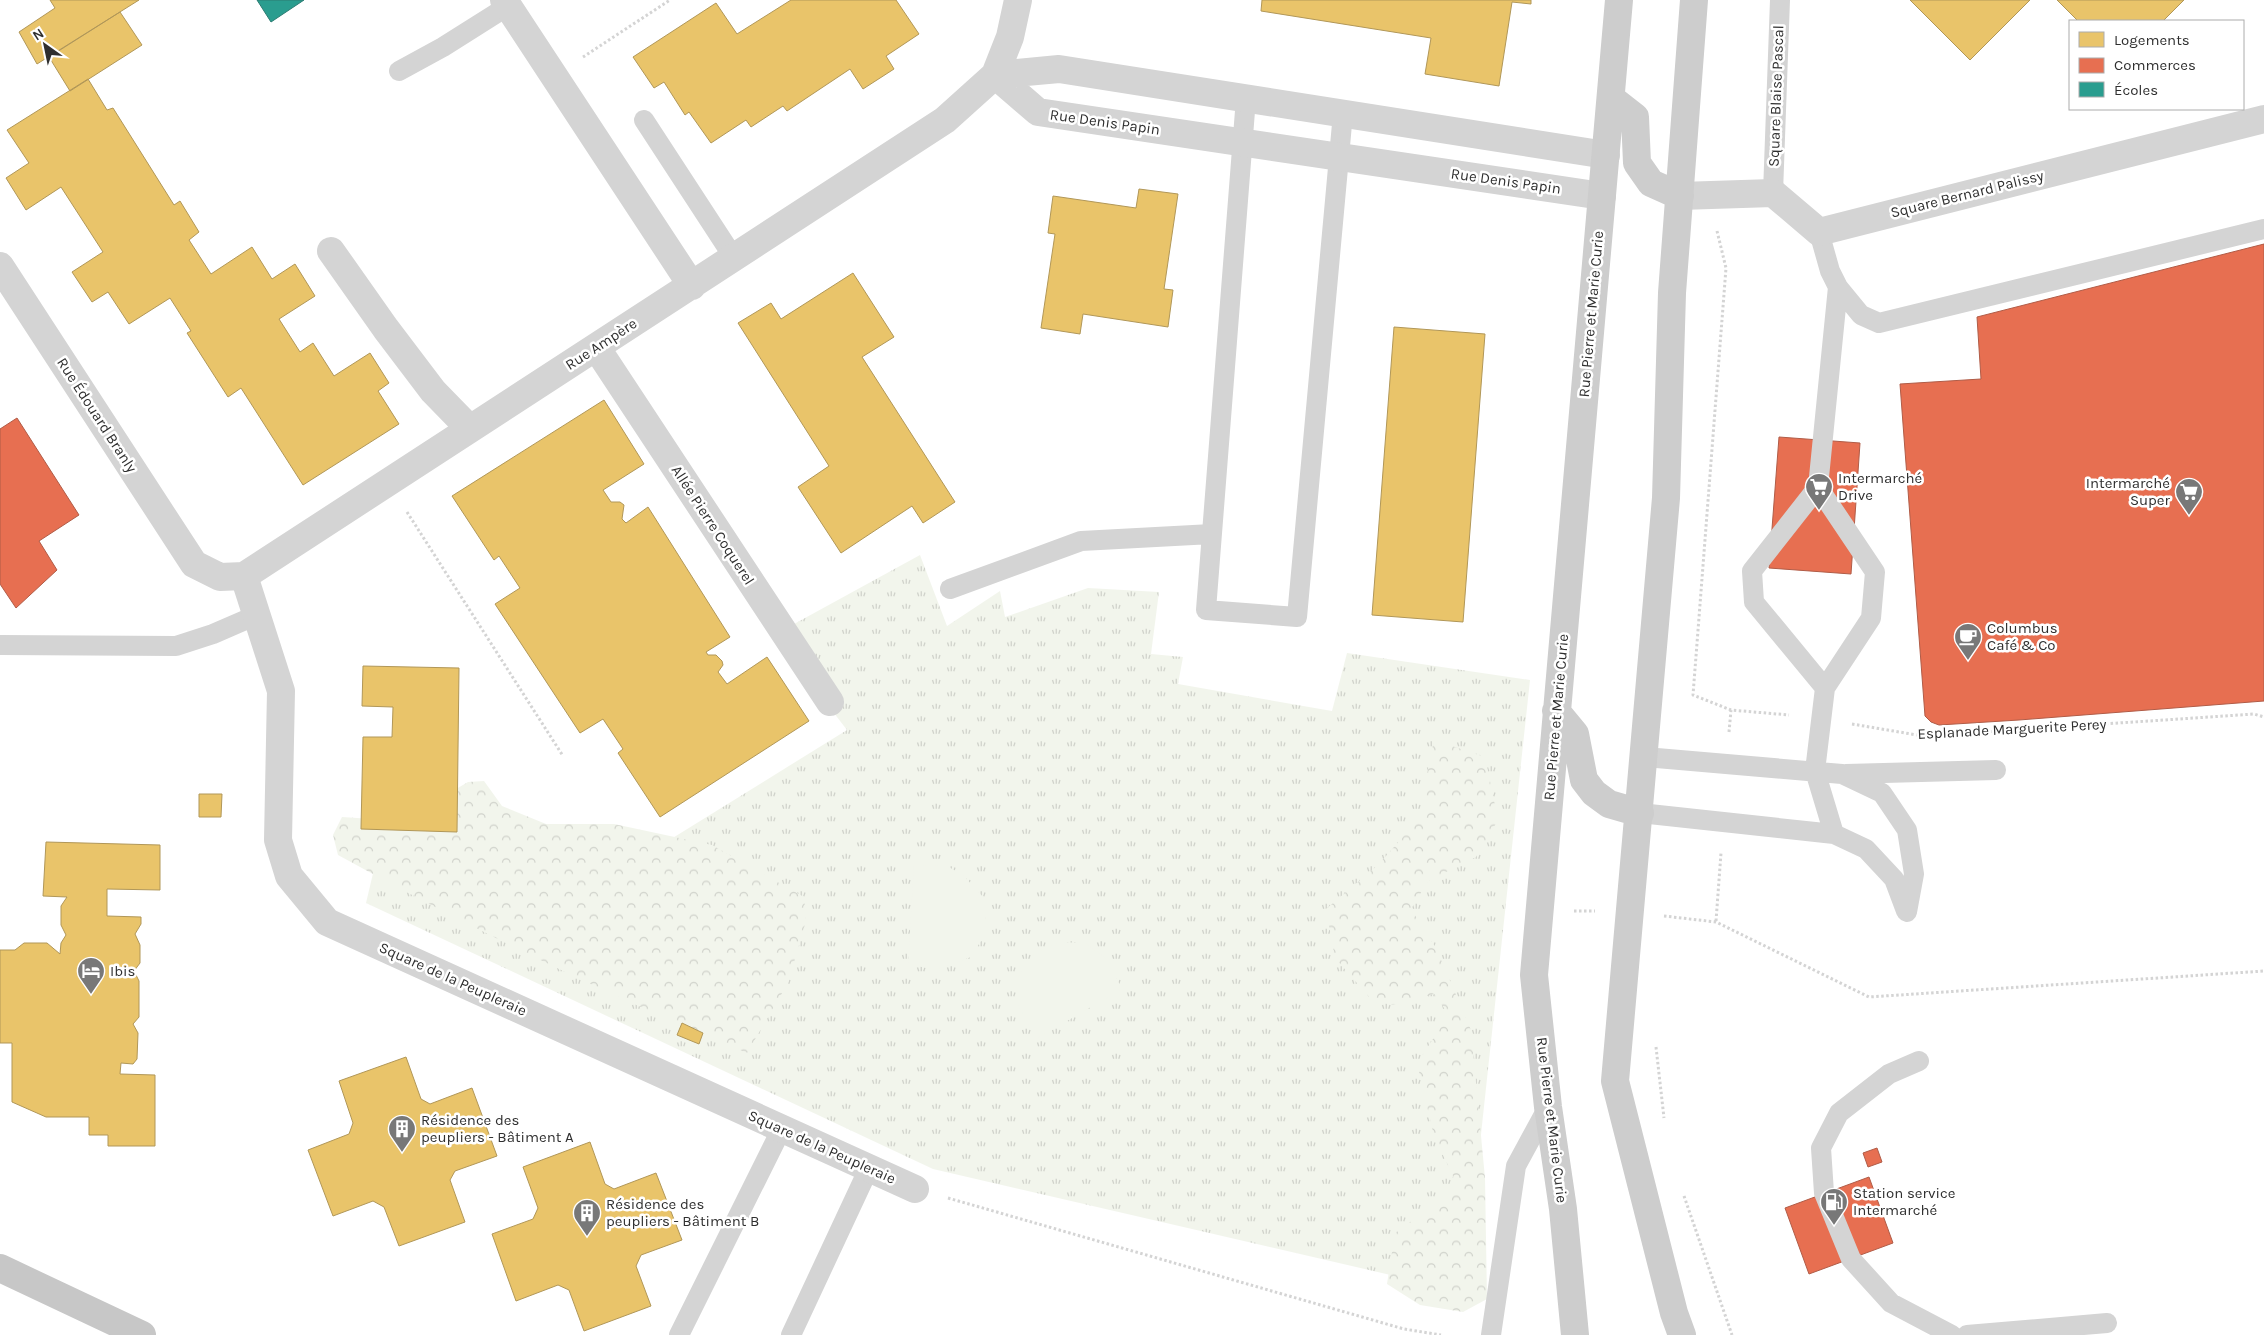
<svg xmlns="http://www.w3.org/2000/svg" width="2264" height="1335" viewBox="0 0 2264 1335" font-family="Karla,sans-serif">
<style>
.grass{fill:url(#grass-tufts)}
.forest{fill:url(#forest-crowns)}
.pitch{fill:#f2f5ec}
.homes{fill:#e9c46a;stroke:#b19758}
.shops{fill:#e76f51;stroke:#b05c47}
.schools{fill:#2a9d8f;stroke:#2c7c72}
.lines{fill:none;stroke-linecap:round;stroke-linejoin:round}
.path{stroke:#d4d4d4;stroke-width:3;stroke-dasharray:2.5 2.5;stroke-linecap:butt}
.service{stroke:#d4d4d4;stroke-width:20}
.minor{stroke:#d4d4d4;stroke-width:28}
.secondary{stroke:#cdcdcd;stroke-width:28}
.primary{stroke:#c7c7c7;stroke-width:28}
.labels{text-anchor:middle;stroke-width:5;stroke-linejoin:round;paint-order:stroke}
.street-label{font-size:15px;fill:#2f2f2f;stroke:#fff}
.poi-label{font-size:15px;fill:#2f2f2f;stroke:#fff;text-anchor:start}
</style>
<defs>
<pattern id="grass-tufts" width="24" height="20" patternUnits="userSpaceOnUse" patternTransform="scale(1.25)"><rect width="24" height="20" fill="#f2f5ec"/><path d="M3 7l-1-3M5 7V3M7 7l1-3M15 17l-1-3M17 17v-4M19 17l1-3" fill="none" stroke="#d0d2cb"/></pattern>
<pattern id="forest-crowns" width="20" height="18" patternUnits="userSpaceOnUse" patternTransform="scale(1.25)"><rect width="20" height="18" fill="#f2f5ec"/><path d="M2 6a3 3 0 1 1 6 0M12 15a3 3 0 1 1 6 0" fill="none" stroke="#d0d2cb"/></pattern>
</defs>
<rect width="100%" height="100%" fill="#fff"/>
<path class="grass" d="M920,555L947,626L1000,591L1005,617L1088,588L1159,592L1151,654L1183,657L1178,684L1332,711L1347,653L1530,680L1464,1292L933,1169L366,903L375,865L608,878L847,730L774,635Z"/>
<path class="forest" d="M1434,740L1485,757L1498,820L1476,857L1428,881L1411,909L1436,948L1471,1030L1485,1178L1487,1299L1463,1312L1420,1305L1387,1284L1395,1233L1413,1220L1447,1201L1453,1176L1434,1136L1417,1063L1449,1015L1434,994L1392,1005L1371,999L1335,958L1326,909L1378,865L1425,812L1426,779Z
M484,781L502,806L546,824H614L712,845L804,897L806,921L788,983L747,1053C607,995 471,928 338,855L333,835L342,817L402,821L468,782Z"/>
<path class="pitch" d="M914,865L947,866L963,875L984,898L987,931L971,957L936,970L908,964Z
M1059,942L1085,943L1107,959L1122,989L1036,1039L1016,1001L1018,977L1034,954Z"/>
<path class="homes" d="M50,0H139L37,64L19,32L55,8Z
M791,0H896L919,34L886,56L894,69L863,89L850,69L787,111L783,106L751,127L746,120L711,143L689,112L685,115L664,82L654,88L633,57L716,3L737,34Z
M1262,0H1531V4L1512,2L1499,86L1425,74L1431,38L1261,11Z
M1910,0H2030L1970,60Z
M2057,0H2184L2163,21H2078Z
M120,12L142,45L70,91L49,57Z
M88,79L107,110L113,108L174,205L180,201L199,232L189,240L211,274L252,247L272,279L295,264L315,296L279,319L300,352L313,343L334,376L370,353L389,383L378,391L399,424L303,485L241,388L228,397L187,333L191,331L170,298L129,324L108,292L92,302L72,272L103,252L61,187L26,210L6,178L29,163L7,130Z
M1139,189L1178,194L1164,289L1173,290L1168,327L1083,314L1080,334L1041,328L1055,234L1048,233L1053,196L1136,208Z
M853,273L894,337L862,357L955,502L923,523L912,506L841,553L798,487L829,466L738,323L771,303L781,319Z
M1394,327L1485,334L1463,622L1372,615Z
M604,400L644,464L603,490L611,502H620L624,505L622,519L626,523L648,507L730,637L706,652L708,655H716L722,661L723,665L718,672L727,684L767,657L809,721L660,817L618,753L623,749L603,719L580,733L495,604L520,588L499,556L494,560L452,496Z
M363,666L459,668L457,832L361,829L363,737H392L393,707L362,706Z
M199,794H222L221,817H199Z
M46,842L160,845V890L107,889V916L141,917V924L135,934L140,945V963L134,971L139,981V1017L133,1024L138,1033L137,1059L133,1064L121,1063L120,1074L155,1075V1146H108V1135H89V1117H46L12,1102V1043H0V950H15L24,943H47L60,954L61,943L66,935L61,925V906L67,897L43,896Z
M682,1023L703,1033L699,1044L677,1035Z
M406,1057L421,1099L430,1104L472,1088L497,1156L455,1171L450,1180L465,1222L399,1246L384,1207L373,1201L333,1216L308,1150L349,1134L353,1123L339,1081Z
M590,1142L605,1184L614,1189L656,1173L682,1240L641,1255L636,1266L651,1306L584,1331L569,1290L558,1285L516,1301L492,1234L533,1219L538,1208L523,1167Z"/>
<path class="shops" d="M2264,244V701L2019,720L1939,725L1931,722L1925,716L1900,384L1981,379L1977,317Z
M17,418L79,515L39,541L57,570L16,608L0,584V429Z
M1779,437L1860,443L1851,574L1769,568Z
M1877,1148L1882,1162L1868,1167L1863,1153Z
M1869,1177L1893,1243L1809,1274L1785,1208Z"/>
<path class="schools" d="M257,0H304L271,22Z"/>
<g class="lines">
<path class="path" d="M583,57L670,0
M1717,231L1726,268L1693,695L1731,710L1789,715
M407,512L563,756
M1852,724L1923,736L2254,714L2264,717
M1729,732L1731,710
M1574,911H1595
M1664,916L1716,922L1869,997L2264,971
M1716,921L1721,853
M1656,1047L1664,1118
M1684,1196L1732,1335
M948,1198L1404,1329L1441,1335"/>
<path class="service" d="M399,71L443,47L508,6
M1246,98L1206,610L1297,617L1343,113
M644,120L734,258
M1773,193L1780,0
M1819,232L1830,271L1838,287L1861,315L1879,323L2264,229
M1818,487L1875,572L1871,618L1825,688
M950,589L1081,541L1212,534
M0,645L176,646L213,634L257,615
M1645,757L1842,774L1882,793L1907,830L1914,874L1907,912
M1846,774L1996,770
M1640,813L1834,834L1866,849L1894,879L1906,911
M1834,834L1815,771L1825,688L1754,602L1752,571L1818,487L1838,287
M1919,1061L1889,1074L1839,1113L1821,1148L1824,1193L1851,1259L1891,1303L1952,1335
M679,1335L782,1128
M791,1335L869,1168
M1491,1335L1516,1166L1548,1107
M1967,1335L2107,1323"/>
<path class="minor" d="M504,0L692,286
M995,75L1038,112L1602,196
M995,75L1059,69L1606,155
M1680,196L1773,193L1819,232L2264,119
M331,251L386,329L433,391L470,429
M0,266L194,564L220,577L244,576L945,120L995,75L1010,37L1018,0
M596,347L830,702
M244,576L281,691L278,840L289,876L327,922L915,1189"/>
<path class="secondary" d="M1612,99L1635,117L1637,163L1651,183L1680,196
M1556,711L1575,734L1584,780L1594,793L1609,804L1640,813
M1575,1335L1563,1209L1548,1107L1534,975L1619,0
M1682,1335L1674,1313L1615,1081L1666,498L1672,293L1694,0"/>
<path class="primary" d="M0,1268L142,1335"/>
</g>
<defs>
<symbol id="supermarket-pin" viewBox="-11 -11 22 30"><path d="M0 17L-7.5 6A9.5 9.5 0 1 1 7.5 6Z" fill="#787878" stroke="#fff"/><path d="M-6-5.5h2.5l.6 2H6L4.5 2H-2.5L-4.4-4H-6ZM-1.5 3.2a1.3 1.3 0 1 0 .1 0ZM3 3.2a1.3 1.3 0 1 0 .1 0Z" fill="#fff"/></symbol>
<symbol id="cafe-pin" viewBox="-11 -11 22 30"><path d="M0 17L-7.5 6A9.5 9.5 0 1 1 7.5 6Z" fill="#787878" stroke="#fff"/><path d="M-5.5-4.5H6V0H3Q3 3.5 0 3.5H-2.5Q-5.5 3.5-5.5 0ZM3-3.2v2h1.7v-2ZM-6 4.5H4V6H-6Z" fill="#fff"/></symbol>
<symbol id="hotel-pin" viewBox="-11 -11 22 30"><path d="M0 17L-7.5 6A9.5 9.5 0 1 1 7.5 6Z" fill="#787878" stroke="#fff"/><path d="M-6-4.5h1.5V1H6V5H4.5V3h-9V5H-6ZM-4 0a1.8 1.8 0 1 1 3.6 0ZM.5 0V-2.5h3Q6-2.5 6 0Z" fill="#fff"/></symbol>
<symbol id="building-pin" viewBox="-11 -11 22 30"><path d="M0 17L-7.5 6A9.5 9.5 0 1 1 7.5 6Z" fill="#787878" stroke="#fff"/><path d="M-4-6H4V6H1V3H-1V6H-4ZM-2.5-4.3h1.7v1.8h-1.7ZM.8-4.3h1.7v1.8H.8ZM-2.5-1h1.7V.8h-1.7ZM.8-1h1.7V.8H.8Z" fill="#fff"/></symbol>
<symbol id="fuel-pin" viewBox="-11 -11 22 30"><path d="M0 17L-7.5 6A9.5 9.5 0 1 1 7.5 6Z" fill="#787878" stroke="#fff"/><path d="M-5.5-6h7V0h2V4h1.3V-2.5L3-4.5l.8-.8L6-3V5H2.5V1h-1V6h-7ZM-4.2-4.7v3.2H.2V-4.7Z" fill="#fff"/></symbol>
</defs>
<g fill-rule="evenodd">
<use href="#supermarket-pin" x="1803" y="471" width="32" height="43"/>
<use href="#supermarket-pin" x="2173" y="476" width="32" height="43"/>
<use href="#cafe-pin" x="1952" y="621" width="32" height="43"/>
<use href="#hotel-pin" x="75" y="955" width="32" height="43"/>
<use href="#building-pin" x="386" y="1113" width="32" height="43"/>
<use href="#fuel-pin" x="1818" y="1186" width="32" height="43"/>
<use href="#building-pin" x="571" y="1197" width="32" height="43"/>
</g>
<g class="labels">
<g class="street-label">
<text transform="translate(1776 96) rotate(-88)" y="5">Square Blaise Pascal</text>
<text transform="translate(1105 122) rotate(8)" y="5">Rue Denis Papin</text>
<text transform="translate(1506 181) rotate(8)" y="5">Rue Denis Papin</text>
<text transform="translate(1967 194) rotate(-14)" y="5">Square Bernard Palissy</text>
<text transform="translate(1591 314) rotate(-85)" y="5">Rue Pierre et Marie Curie</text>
<text transform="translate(601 344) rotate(-33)" y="5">Rue Ampère</text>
<text transform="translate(97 415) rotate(57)" y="5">Rue Édouard Branly</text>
<text transform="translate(713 525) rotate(57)" y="5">Allée Pierre Coquerel</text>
<text transform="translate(1556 717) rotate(-85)" y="5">Rue Pierre et Marie Curie</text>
<text transform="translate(2012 729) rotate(-3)" y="5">Esplanade Marguerite Perey</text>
<text transform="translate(453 979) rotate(24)" y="5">Square de la Peupleraie</text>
<text transform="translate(1552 1120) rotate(83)" y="5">Rue Pierre et Marie Curie</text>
<text transform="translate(822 1147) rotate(24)" y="5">Square de la Peupleraie</text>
</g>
<g class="poi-label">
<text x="1838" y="483">Intermarché<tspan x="1838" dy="17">Drive</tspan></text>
<text x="2170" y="488" text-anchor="end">Intermarché<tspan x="2170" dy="17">Super</tspan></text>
<text x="1987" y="633">Columbus<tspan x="1987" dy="17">Café &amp; Co</tspan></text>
<text x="110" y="976">Ibis</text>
<text x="421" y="1125">Résidence des<tspan x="421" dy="17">peupliers - Bâtiment A</tspan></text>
<text x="1853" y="1198">Station service<tspan x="1853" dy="17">Intermarché</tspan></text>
<text x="606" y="1209">Résidence des<tspan x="606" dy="17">peupliers - Bâtiment B</tspan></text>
</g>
</g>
<rect x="2069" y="20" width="175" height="90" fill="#ffffff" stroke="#acacac"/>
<rect x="2079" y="32" width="25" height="15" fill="#e9c46a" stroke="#acacac"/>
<text x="2114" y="45" font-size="15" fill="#2f2f2f">Logements</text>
<rect x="2079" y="58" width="25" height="15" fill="#e76f51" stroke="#acacac"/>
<text x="2114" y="70" font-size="15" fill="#2f2f2f">Commerces</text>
<rect x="2079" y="82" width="25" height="15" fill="#2a9d8f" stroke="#acacac"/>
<text x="2114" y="95" font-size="15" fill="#2f2f2f">Écoles</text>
<g transform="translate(45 45) rotate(327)" stroke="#ffffff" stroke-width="4" paint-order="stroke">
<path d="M0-4L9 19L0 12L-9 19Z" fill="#2f2f2f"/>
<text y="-8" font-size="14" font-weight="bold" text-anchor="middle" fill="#2f2f2f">N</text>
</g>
</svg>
